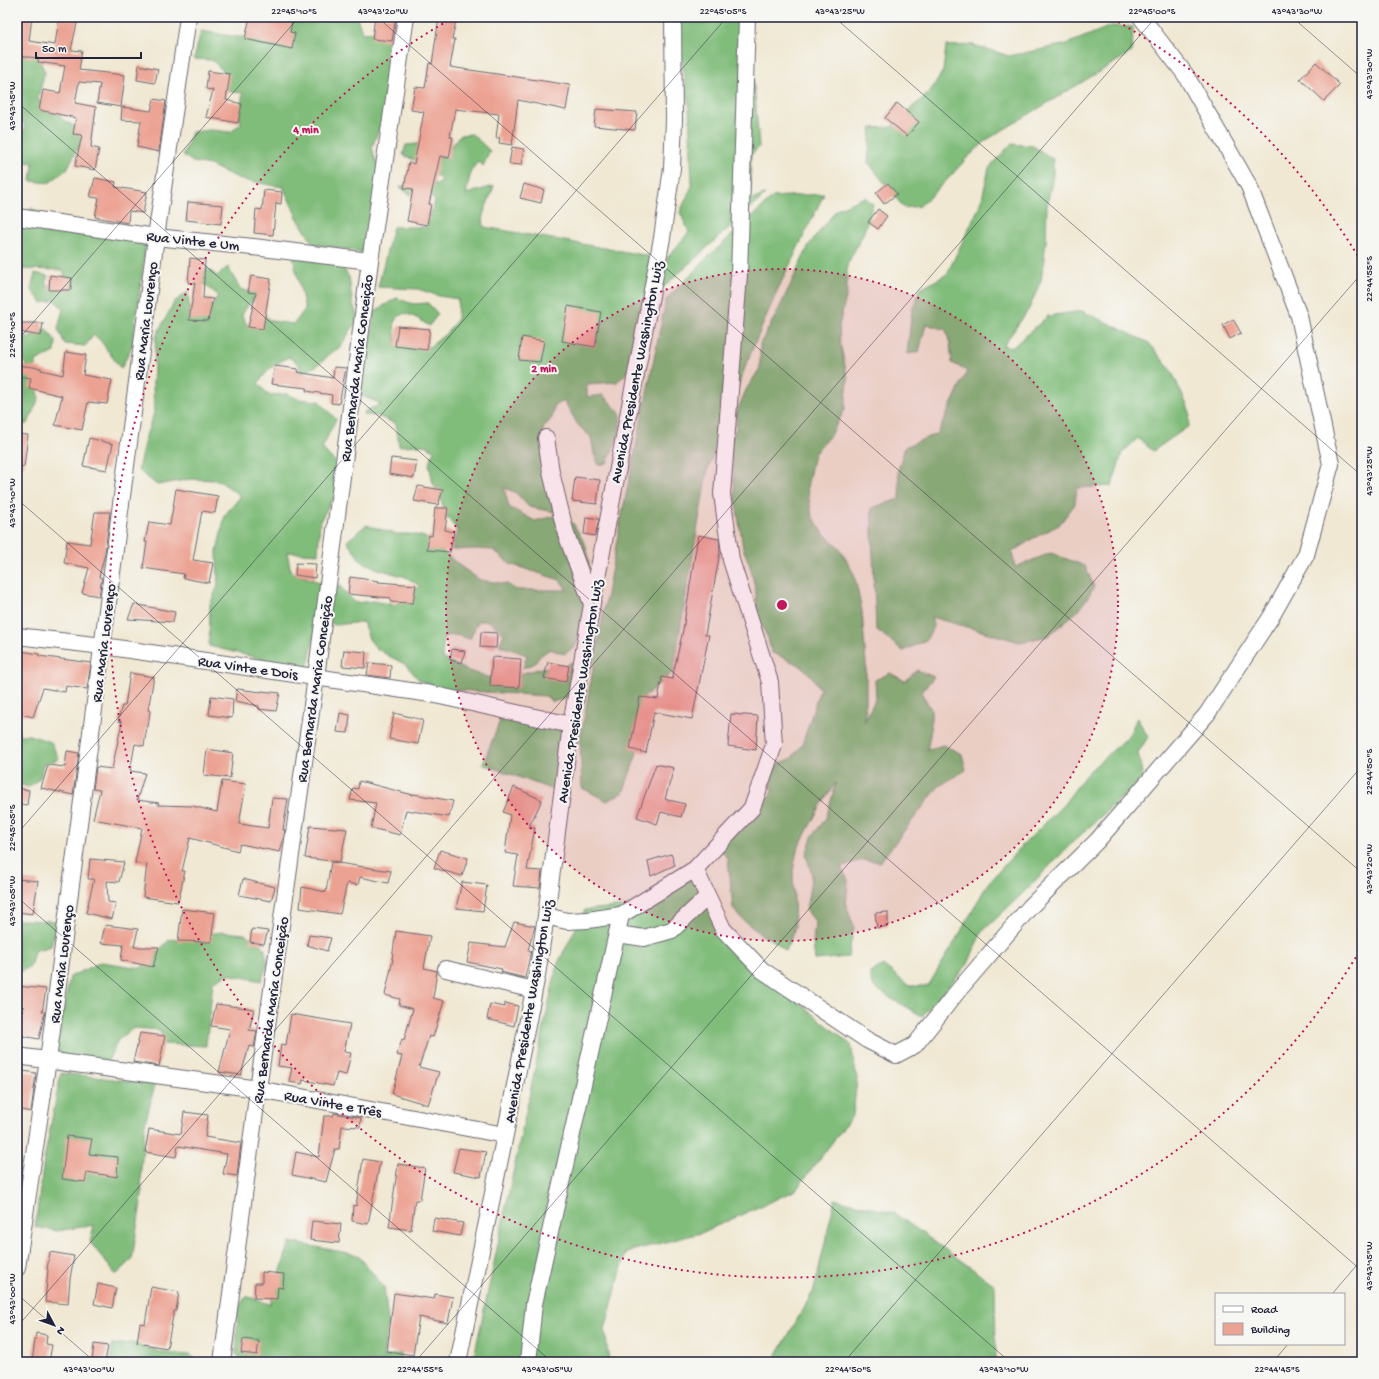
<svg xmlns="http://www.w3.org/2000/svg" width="1379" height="1379" viewBox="0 0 1379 1379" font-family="'Gochi Hand',sans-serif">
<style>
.forest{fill:#80bc7a;stroke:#516f5a}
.building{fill:#eca293}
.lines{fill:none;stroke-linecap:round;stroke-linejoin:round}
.minor-casing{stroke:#6a6770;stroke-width:18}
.minor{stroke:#fff;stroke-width:16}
.ticks{fill:none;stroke:#22223b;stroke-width:1;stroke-opacity:0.45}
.ring{fill:none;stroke:#c2185b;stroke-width:2;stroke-dasharray:2 4}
.labels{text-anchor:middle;stroke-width:4;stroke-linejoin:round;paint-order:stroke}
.street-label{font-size:15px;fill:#22223b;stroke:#f6f6f2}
.centre{fill:#c2185b;stroke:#f6f6f2;stroke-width:2}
.ring-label{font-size:12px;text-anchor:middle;font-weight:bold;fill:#c2185b;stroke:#f6f6f2;stroke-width:4;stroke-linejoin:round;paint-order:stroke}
.neatline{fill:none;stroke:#22223b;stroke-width:1.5}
.ticks-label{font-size:10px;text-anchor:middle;fill:#22223b}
</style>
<rect width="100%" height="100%" fill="#f6f6f2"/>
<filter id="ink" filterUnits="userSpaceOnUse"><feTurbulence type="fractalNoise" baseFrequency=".025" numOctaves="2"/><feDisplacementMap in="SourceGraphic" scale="8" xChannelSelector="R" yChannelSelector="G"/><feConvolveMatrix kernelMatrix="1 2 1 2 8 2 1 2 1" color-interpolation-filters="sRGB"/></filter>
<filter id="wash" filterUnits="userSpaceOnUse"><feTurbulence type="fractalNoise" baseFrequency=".012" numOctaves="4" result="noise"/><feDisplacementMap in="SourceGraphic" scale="16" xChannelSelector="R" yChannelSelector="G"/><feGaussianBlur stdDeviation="0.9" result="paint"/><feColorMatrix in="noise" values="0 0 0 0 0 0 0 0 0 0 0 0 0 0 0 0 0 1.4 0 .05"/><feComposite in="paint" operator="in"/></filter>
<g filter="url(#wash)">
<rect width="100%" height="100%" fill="#f0e8d3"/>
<path class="forest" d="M281,17H357L362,33L374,32L392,43L386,112L372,147L376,162L387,167L366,253L313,244L297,217L283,187L242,180L210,165L193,162L183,155L192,132L211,130L231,132L241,123L239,114L243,93L223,91L230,78L212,60L194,59L201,31L237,37H256Z
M679,17H744L755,95L759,147L751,155L750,200L765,195L657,293L668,257L689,232L680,212L692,186L689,104L678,38Z
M1111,26L1133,27L1132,52L988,139L967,158L947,180L920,206L904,208L868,162L871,128L891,127L908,111L929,93L943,71L946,46L973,45L1009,56L1067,44Z
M17,44L35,51L45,72L38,97L41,106L58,112L63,120L74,126L82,140L67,169L49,183L31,181L33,163L17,161V133L25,130L24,123L17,119Z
M472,134L490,151L483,166L478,161L471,171L466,194L494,186L483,215L484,227L655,257L629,371L617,382L587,384V397L603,395L621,414L619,434L607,463L599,465L594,454L591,437L578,425L564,401L554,406L552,418L543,428L546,455L542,476L550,487L555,512L529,507L515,492L504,488L509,507L535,521L553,516L573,523L586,546L592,581L579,639L575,647L564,654L550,649L541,655L534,664L523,668L527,655L499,645L504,634L489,621H478L470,639L457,635L444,636L442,658L466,670L496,680L546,667L553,673L572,662L579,670L573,694L564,699L552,702L546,696L440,689L419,680L406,665L389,656L376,648L369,639L363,622L335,625L328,622L331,595L339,585L355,603L373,601L395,605L420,586L406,577L378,569L361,561L347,541L366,525L396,534H411L425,537L460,566L480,580L507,584L517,590H567L560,580L510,564L493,550L477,549L452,550L457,530L446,515L440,496L433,483L429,464L434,450L425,445L399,446L396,424L378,416L363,415L365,411L381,404L358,394L362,361L371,339L374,312L396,298L413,304L428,303L438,314L429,326L417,318L405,313L397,317L394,323L396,343L411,346L429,347L446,334L457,320L458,299L439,296L418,289L378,287L393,227H427L435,201L428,193L409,194L400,187L422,178L438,185L441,180L425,165L403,155L406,145L417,144L427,140L438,159L445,154L460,135Z
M1011,144L1033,146L1053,159V176L1047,205L1046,242L1041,281L1029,309L1003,346L1013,347L1048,316L1082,311L1110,324L1149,343L1172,372L1190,412L1189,426L1153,451L1138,438L1122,453L1112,486L1077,488L1075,504L1059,525L1032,539L1012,552L1015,567L1051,553L1085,566L1094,587L1080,609L1048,636L1020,642L931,617L934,627L926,640L903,651L876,629L871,508L900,499L898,471L905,447L938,433L967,371L952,363L950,344L946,330L926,324L919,352L907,354L912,310L919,290L947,274L981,203L989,168Z
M824,194L777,291L747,362L707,472L673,672L644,697L637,753L623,793L607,801L582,788L580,739L620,524L666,300L707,258L773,197Z
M865,197L873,204L863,234L847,265V293L839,326L840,342L848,380L845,409L832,433L814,454L807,487L812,516L825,535L839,547L854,574L862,611L866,664V701L864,722L876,698L875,680L890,673L905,681L917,670L934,677L921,692L931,709V730L927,750L943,745L962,754L966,770L939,786L880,862L862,860L841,867L848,880L846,905L854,927L848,957L815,960L813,943L815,921L806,910L812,874L806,855L812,837L826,818L836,783L822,803L797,850L793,871L795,927L786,951L776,942L762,935L743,920L733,908L728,858L710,840L721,824L736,809L762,807L772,792V774L778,764L791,759L802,745L820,689L813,678L801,666L771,652L768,638L756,615V592L750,566L743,548L735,496L733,464L726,445L736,429L737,411L746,390L760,368V344L778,311L809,245L837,209Z
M31,208L46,215L147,238L132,346L121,369L100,340L94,335L85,346L65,344L58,329L63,309L55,300L42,303L31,289L35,273L48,276L45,284L68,287L63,270L17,269V230Z
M293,257L329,262L343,268L349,277L352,300L358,319L340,347L330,354L318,365L300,374L299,364L288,357L269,369L258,383L268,395L288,394L298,399L319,401L336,419L322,448L330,457L347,472L349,488L332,500L320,521L318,554L287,552L291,572L322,583L315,632L307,670L209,646L210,604L218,586L217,551L225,515L241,496L218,480L191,479L157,485L138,470L145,439L154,413L153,384L156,336L175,301L188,292L190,317L211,307L218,295L200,281L207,268L217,276L228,267L240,289L250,292L265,281L256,298L248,305L242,315L247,325L258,328L263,314L271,321L294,324L305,309Z
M46,329L56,341L55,352L37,360L32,374L39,398L28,423L19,427L17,426V408L24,406L25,392L17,390V376L23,373L27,366L19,356H17V342L19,339L31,336L38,330Z
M501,718L568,727L556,791L483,764Z
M1137,718L1148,737L1138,753L1143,778L1076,839L1022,894L981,933L968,964L922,1016C909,1008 879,994 872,983C871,980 870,976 870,973L883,965L909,986H928L959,935L988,883L1022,846L1064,804L1087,773L1128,737Z
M17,723L19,735H29L51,742L59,759L43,764L40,778L29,787L17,784Z
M691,876L746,963L801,1004L851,1045L857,1079L853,1115L796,1190L701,1233L626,1252L605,1329L609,1362H473L557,965L585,910L649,904Z
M17,920L57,921L51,946L34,951L30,967L17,973Z
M222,932L245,934L264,947L268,963L261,981L227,974L213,982L206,1046L164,1044L160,1030L134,1028L118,1040L108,1061L55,1054L70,977L101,962L141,968L169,940Z
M61,1073L155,1084L145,1124L141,1168L142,1196L132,1260L116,1275L90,1242L94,1225L57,1231L35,1227L44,1160Z
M835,1199L894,1213L995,1285L996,1362H773L814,1290Z
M290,1242L358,1255L384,1287L388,1321L383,1357L401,1353V1362H245L236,1354L238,1309L246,1296L270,1304Z
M132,1343L164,1353L191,1355L199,1362H110L112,1345Z"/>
<g id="blocks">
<path class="building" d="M17,17H32L29,41L55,45L59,17L78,19L71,50L82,51L79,70L125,75L121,107L97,103L100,84L79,82L75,103L96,107L91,147L99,149L95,170L75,166L82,135L73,134L76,118L39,110L43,90L60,93L65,66L38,62V58L17,56V42L19,29H17Z
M250,17H293L290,32L295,33L292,49L245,39Z
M375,17H396L392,41L372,39Z
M439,17H457L452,39H455L450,67L570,85L566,110L518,100L512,145L499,143L500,138H496L499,114L455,109L450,137H453L449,158L440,156L429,204H431L427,225L407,221L413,189L404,188L409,162L414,164L424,112L411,110L415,87L425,88L429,63L432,64Z
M1316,62L1340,85L1324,101L1300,79Z
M139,65L158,69L155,83L137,80Z
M208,71L230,74L226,100L242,104L238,123L206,117L213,90L206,89Z
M154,99L166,101L159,152L137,147L141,121L121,120L122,107L151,111Z
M897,103L919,122L907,136L885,118Z
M596,109L637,112L635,130L594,126Z
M512,147L524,149L521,165L509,164Z
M95,178L116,182L115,187L147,192L143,213L129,211L128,223L95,217L99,198L90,197Z
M888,183L897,194L884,204L876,193Z
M524,184L544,190L541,203L520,198Z
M264,190L282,192L281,204L276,203L273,235L254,233L256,209L262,210Z
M188,202L223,205L221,224L186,220Z
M878,209L887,216L878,229L868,222Z
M190,258L205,260L203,298L213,299L208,321L189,320L195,283H188Z
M50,275L72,278L71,290H49Z
M251,276L271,279L263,329L248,327L256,293L248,292Z
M568,306L601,312L595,347L562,341Z
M1233,319L1241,333L1230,339L1223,325Z
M20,323H43L41,336L19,332Z
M398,326L430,329L427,350L395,346Z
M522,337L544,341L540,362L519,360Z
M66,352L86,355L83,375L112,380L107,404L88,402L82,430L55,425L62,396L29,388L31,378L17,376V365L41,368V370L63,375Z
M275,366L298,369L297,372L333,378L334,367L346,368L339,404L331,403L332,395L306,391L307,388L271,384Z
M17,434L28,435L24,467L17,466Z
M89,438L113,444L107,470L83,466Z
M391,458L417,461L414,478L389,474Z
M575,477L600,480L597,504L572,501Z
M418,486L443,490L438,505L414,501Z
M176,489L218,496L215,513L202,511L193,560L213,563L209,583L183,578L184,574L143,568L147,542H145L149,522L170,525Z
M435,508H448L445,530L454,532L450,552L427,550L429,535L432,536Z
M95,512H110L105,553L99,577L102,578L99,596L82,593L89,568L64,563L67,541L90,544Z
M586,517L599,519L595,536L584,534Z
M698,535L719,539L720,552L705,635H709L692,719L654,712L646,753L630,749L640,697L658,699L662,677L672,679L683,630Z
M296,563L316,564L315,578L295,575Z
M350,577L379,581L378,582L416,585L413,603L390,602L391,598L348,594Z
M134,604L175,612L173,622L128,619Z
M481,632L497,633L496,648L480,647Z
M452,649L465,651L462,663L450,660Z
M344,650L366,652L365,668L342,666Z
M21,651L39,654V656L91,663L87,689L66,686L65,692L43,688L33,717L17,713V678Z
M492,657L521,659L519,688L490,686Z
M548,662L569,666L566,682L544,678Z
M369,663L391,665L390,678L367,675Z
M130,673L154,677L148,710L150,711L148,727H147L144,746L135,744L130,771L145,773L137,800L159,803L158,805L192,806L217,812L222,781L246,784L239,824L268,828L272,798L288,799L283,830H285L284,836L280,852L240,844L238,851L190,838L182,871H185L178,902L143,897L147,864L135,863L142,828L93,819L100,790L93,789L96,767L112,769L122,722L118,721L122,706H125Z
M237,689L261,692V691L280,693L276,711L259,709V706L235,701Z
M211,696L233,699L232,718L209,715Z
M340,713L350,715L348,733L337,732Z
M394,713L423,720L418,744L389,739Z
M731,714L758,716L756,750L728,746Z
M207,749L233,753L230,778L204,775Z
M67,751L79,753L73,795L41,788L48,765L65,767Z
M656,764L674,768L665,799L685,804L681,817L661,812L657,824L637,817Z
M359,781L413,795V794L453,801L449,817L406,810L400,835L371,828L376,803L350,800L353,788L358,789Z
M514,787L542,800L529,827L535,828L527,870L542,871L540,888L513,886L518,855L505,853L510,815L503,812Z
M17,788L29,790L27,805L17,804Z
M310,826L347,829L340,862L305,858Z
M440,850L468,858L462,876L434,868Z
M671,854L675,865L651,876L648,861Z
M90,859L124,862L119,882L107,881L108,902L116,903L112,919L86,913L94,879H88Z
M331,862L391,871L388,883L360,877L358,885L347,883L340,914L300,908L302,887L326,892Z
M17,879L38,881L33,914L17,912Z
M243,879L275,887L271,901L239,895Z
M462,882L487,885L483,911L456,908Z
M182,909L215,913L211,942L178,941Z
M888,912V926L877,928L875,913Z
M514,922L535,926L528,950L531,951L525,978L501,972L502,969L467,962L471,943L505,947Z
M105,925L138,929L134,947H159L153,967L121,960L123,945L101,943Z
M252,929L268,931L264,944L250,942Z
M396,931L430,936L424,968L437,971L433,998L444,1001L433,1037L429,1036L419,1067L439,1072L428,1105L392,1094L402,1056L397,1055L402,1039L404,1040L413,1009L399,1005L400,999L385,995L393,959H392Z
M309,935L331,938L327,951L307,945Z
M17,986L46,989L42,1012H45L39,1039L17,1035V1028L24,1007L17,1006Z
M505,1003L518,1006L514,1026L487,1019L490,1004L505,1007Z
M216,1004L254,1009L249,1030L257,1031L254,1047L249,1046L241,1075L219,1072L230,1029L211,1026Z
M291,1014L350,1024L344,1052L351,1053L346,1075L337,1073L333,1086L303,1080L302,1084L289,1082L292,1068L278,1066L281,1044L286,1045Z
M140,1033L165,1036L159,1066L133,1062Z
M17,1070L36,1073L31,1112L17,1109V1103L23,1083L17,1081Z
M184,1112L208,1115L205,1137L241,1143L237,1176L223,1174L227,1154L178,1146L176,1157L145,1152L149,1129L181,1134Z
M334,1113L361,1118L360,1127L342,1126L339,1149H335L326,1182L292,1175L296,1152L319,1157L324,1116H333Z
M67,1136L92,1139L89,1154L118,1157L117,1177L87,1172L85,1182L62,1179Z
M459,1148L486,1152L481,1177L453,1172Z
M363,1159L380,1162L368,1224L352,1221L353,1205L356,1206Z
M398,1164L425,1168L420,1200H415L411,1230L389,1227Z
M434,1218L463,1223L460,1236L432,1231Z
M312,1221L341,1224L339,1243L310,1240Z
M50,1252L74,1256L70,1279L68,1304L45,1302L48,1270L47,1269Z
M262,1272L284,1274L283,1288L278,1287L277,1299L254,1298L255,1283H262Z
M98,1284L116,1288L112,1308L94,1304Z
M151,1287L179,1292L176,1311H174L167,1348L137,1343L140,1323L145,1324Z
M394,1293L434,1299L435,1294L453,1297L448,1323L419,1317L413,1355L387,1351Z
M36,1333L47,1335L46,1344L52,1345L49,1362H32Z
M243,1339L259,1341L257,1355L241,1353Z
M94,1344L108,1346L105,1362H92Z"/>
</g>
</g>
<g filter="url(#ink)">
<use href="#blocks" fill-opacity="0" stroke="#6a6770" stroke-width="1"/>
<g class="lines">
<defs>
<path id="minor" d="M17,217L156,237L262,248L370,261
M546,438L551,472L566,534L592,604
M17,636L103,646L431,694L571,725
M695,869L723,929L762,970L867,1040L896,1055L915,1045L957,992L1030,907L1097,841L1207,714L1271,617L1306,555L1331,464L1299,316L1249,186L1185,74L1141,17
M546,916L567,921L588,920L621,915L695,869L752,808L774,745L770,682L731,560L722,494L739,275L747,17
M617,934L644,938L672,930L707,897
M446,969L534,990
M17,1056L258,1089L505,1135
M17,1268L48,1060L156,237L188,17
M222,1362L258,1089L316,677L370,261L406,17
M458,1362L505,1135L537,975L546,916L571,725L592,604L662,238L672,168L674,120L673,17
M528,1362L534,1304L621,915"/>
</defs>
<use href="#minor" class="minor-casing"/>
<use href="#minor" class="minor"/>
</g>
</g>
<path class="ticks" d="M377,17L1362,873M834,17L1362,476M1292,17L1362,78M17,102L1362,1271M17,341L299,17M17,499L1010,1362M17,834L727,17M17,897L552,1362M17,1294L95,1362M1332,1294L1362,1259M17,1327L1156,17M415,1362L1362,273M844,1362L1362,766M1273,1362L1288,1344"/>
<circle cx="782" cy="605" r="336" fill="#c2185b" fill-opacity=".12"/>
<g class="ring">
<circle cx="782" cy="605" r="336"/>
<path d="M1362 947A673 673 0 1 1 451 19M1113 19A673 673 0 0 1 1362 263"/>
</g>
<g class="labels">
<g class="street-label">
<text transform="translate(193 240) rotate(6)" y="5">Rua Vinte e Um</text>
<text transform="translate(145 321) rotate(-83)" y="5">Rua Maria Lourenço</text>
<text transform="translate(356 368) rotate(-83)" y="5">Rua Bernarda Maria Conceição</text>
<text transform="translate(636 372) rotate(-79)" y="5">Avenida Presidente Washington Luiz</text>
<text transform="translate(103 643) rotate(-83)" y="5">Rua Maria Lourenço</text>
<text transform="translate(248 667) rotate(8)" y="5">Rua Vinte e Dois</text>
<text transform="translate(314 689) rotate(-82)" y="5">Rua Bernarda Maria Conceição</text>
<text transform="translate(579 691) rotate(-81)" y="5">Avenida Presidente Washington Luiz</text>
<text transform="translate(61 964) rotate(-83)" y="5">Rua Maria Lourenço</text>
<text transform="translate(270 1010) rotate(-82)" y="5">Rua Bernarda Maria Conceição</text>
<text transform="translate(528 1011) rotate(-80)" y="5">Avenida Presidente Washington Luiz</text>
<text transform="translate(333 1103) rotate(10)" y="5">Rua Vinte e Três</text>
</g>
</g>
<circle cx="782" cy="605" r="6" class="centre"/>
<g class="ring-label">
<text x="306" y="133">4 min</text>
<text x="544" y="372">2 min</text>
</g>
<rect width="1379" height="1379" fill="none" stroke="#f6f6f2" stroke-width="44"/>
<rect x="1215" y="1293" width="130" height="52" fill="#f6f6f2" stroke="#a1a1a9"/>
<rect x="1223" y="1306" width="20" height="6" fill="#ffffff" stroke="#a1a1a9"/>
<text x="1251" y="1313" font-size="12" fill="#22223b">Road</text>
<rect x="1223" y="1323" width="20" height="12" fill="#eca293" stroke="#a1a1a9"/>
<text x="1251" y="1333" font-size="12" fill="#22223b">Building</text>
<g transform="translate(54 1325) rotate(131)" stroke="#f6f6f2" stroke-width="3" paint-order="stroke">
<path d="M0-3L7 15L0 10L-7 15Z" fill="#22223b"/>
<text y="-6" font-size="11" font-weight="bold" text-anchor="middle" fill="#22223b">N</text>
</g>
<path d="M36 52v6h105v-6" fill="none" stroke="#22223b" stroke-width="2"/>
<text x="42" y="52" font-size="12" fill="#22223b" stroke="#f6f6f2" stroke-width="3" paint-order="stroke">50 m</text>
<rect x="22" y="22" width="1335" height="1335" class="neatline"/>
<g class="ticks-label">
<text x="294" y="14">22°45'10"S</text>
<text x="383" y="14">43°43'20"W</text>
<text x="723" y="14">22°45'05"S</text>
<text x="840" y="14">43°43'25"W</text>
<text x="1152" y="14">22°45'00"S</text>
<text x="1297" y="14">43°43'30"W</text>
<text transform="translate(1368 74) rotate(-90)" y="4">43°43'30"W</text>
<text transform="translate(11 106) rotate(-90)" y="4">43°43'15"W</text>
<text transform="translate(1368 279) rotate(-90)" y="4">22°44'55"S</text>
<text transform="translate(11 335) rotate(-90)" y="4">22°45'10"S</text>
<text transform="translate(1368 471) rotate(-90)" y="4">43°43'25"W</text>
<text transform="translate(11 503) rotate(-90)" y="4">43°43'10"W</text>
<text transform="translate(1368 772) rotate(-90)" y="4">22°44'50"S</text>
<text transform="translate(11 828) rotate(-90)" y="4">22°45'05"S</text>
<text transform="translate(1368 869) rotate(-90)" y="4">43°43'20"W</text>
<text transform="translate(11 901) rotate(-90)" y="4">43°43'05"W</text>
<text transform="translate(1368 1266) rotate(-90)" y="4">43°43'15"W</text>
<text transform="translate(11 1299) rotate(-90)" y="4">43°43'00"W</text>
<text x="89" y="1372">43°43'00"W</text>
<text x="420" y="1372">22°44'55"S</text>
<text x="547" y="1372">43°43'05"W</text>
<text x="848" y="1372">22°44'50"S</text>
<text x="1004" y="1372">43°43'10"W</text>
<text x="1277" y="1372">22°44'45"S</text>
</g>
</svg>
